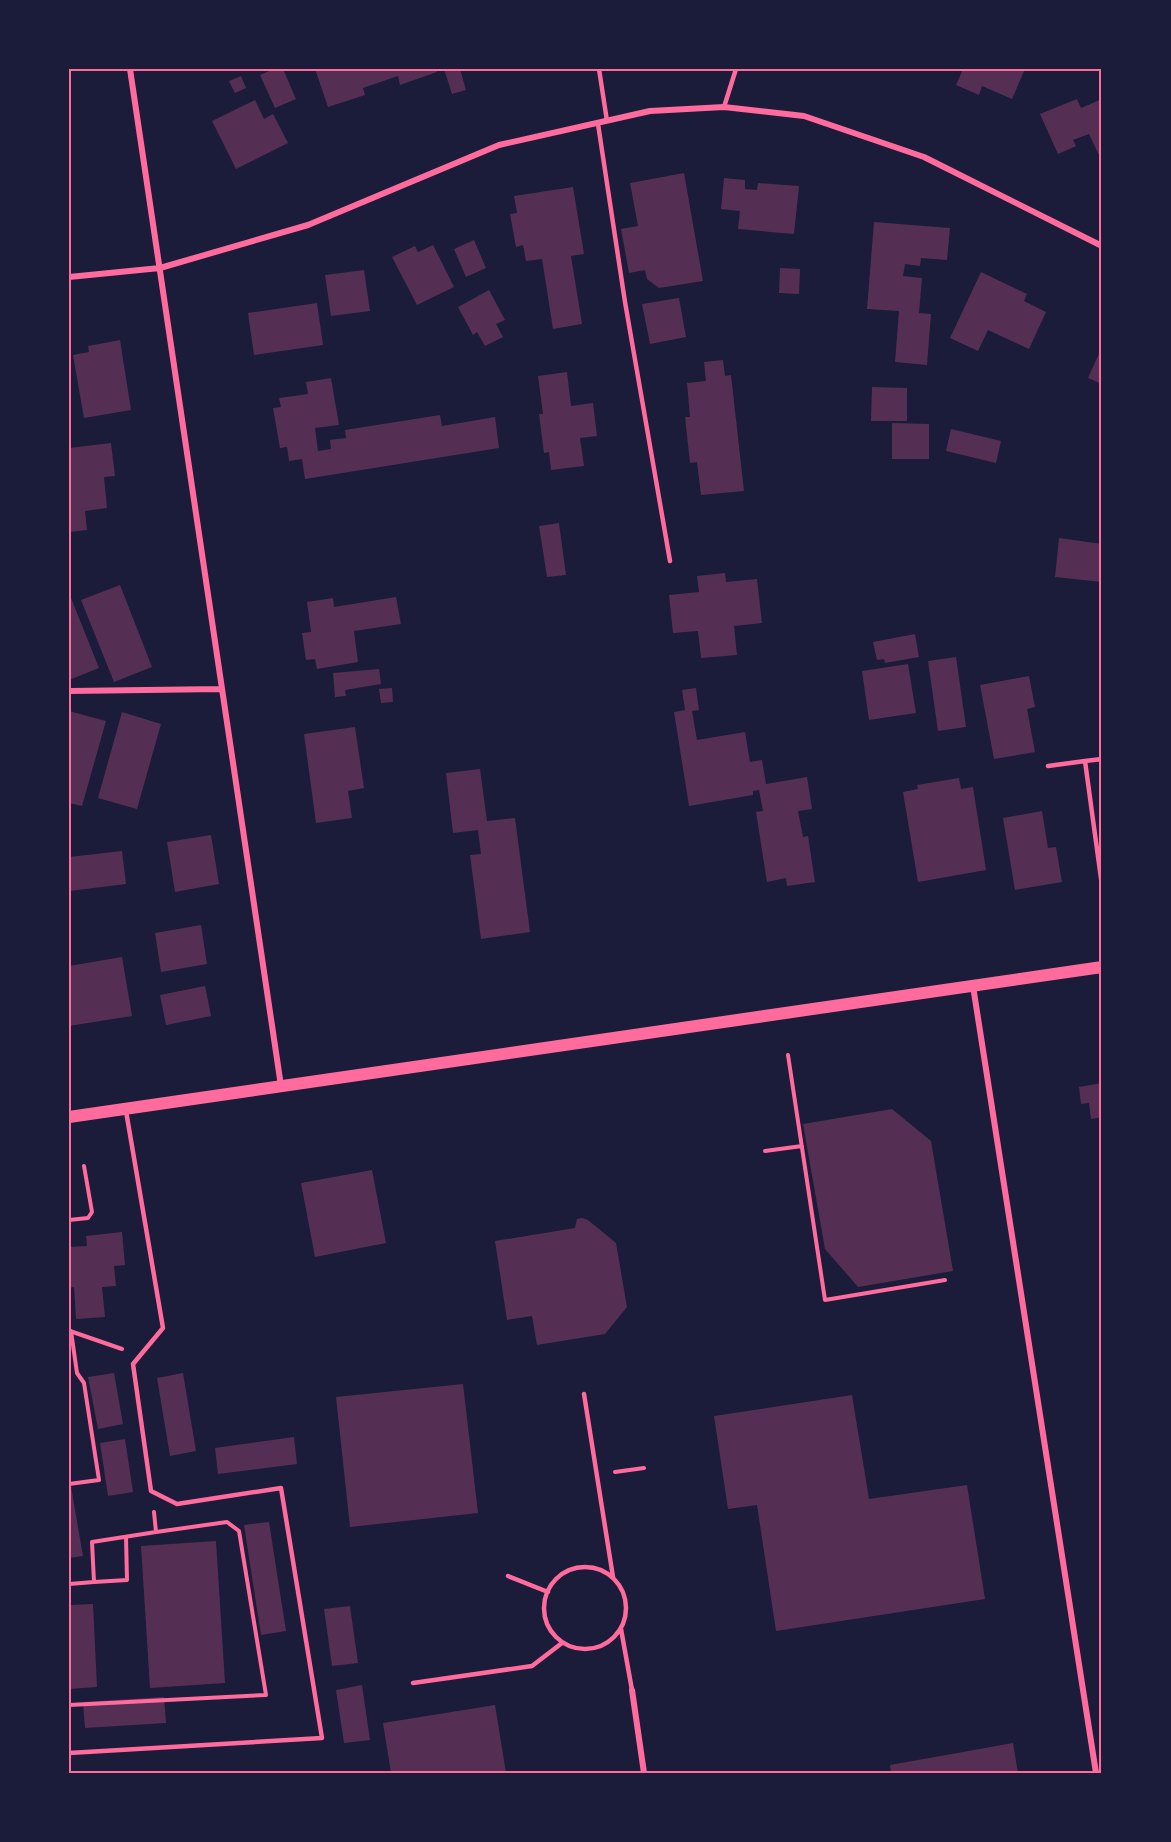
<svg xmlns="http://www.w3.org/2000/svg" width="1171" height="1842" viewBox="0 0 1171 1842" font-family="'Space Grotesk',sans-serif">
<style>
.building{fill:#542f53}
.lines{fill:none;stroke-linecap:round;stroke-linejoin:round}
.path{stroke:#ff6b9d;stroke-width:4}
.service{stroke:#ff6b9d;stroke-width:4.5}
.minor{stroke:#ff6b9d;stroke-width:6}
.secondary{stroke:#ff6b9d;stroke-width:12}
.neatline{fill:none;stroke:#ff6b9d;stroke-width:2}
</style>
<rect width="100%" height="100%" fill="#1b1b3a"/>
<path class="building" d="M274,69H283L296,99L275,108L260,75Z
M315,69H436L437,72L400,85L398,76L363,88L365,95L328,107Z
M444,69H460L466,90L452,94Z
M963,69H1025L1012,99L982,86L979,95L956,85Z
M241,76L246,88L235,93L229,81Z
M1077,99L1081,108L1102,99V154L1099,155L1089,134L1073,140L1076,146L1058,154L1040,114Z
M255,100L264,119L273,114L288,143L236,169L212,121Z
M684,173L703,281L659,288L647,279L645,270L629,273L621,229L638,226L630,183Z
M724,178L745,180V189L757,190L758,183L799,186L794,234L738,229L740,211L721,209Z
M573,187L584,254L571,256L582,324L553,329L542,259L526,261L523,245L516,247L510,214L517,213L514,196Z
M874,222L950,228L947,260L921,258L920,266L905,264L903,276L922,278L919,313L931,314L927,365L895,362L899,311L867,309Z
M474,240L486,268L466,277L454,249Z
M433,245L454,287L417,305L392,257L415,246L418,252Z
M780,268L800,269L799,294L779,293Z
M364,270L370,311L331,316L325,275Z
M981,272L1027,294L1024,301L1046,312L1029,349L988,330L978,351L950,338Z
M489,290L505,320L496,324L503,337L485,346L477,332L473,335L458,307Z
M679,298L686,337L650,344L642,304Z
M317,303L323,345L254,355L248,313Z
M120,340L131,410L84,418L73,355L89,352L88,346Z
M1102,347V384L1088,378Z
M723,360L725,376L731,375L744,491L701,495L697,462L690,463L685,417H690L687,383L706,381L704,362Z
M567,372L571,406L593,403L597,436L580,438L584,466L551,470L549,452L544,453L539,414H543L538,376Z
M331,378L339,425L315,428L318,451L331,449L330,440L346,438L345,430L440,415L442,426L495,417L499,448L305,479L302,459L289,461L287,447L280,448L273,408L281,407L279,398L308,394L306,382Z
M872,387L907,388V421H871Z
M892,423L929,424V459H892Z
M951,429L1001,441L996,463L946,451Z
M111,443L115,476L104,477L107,508L85,511L87,530L69,532V448Z
M559,523L566,575L547,577L539,526Z
M1059,538L1102,544V582L1055,577Z
M725,573L726,582L757,579L762,623L734,626L737,655L701,658L698,631L673,633L669,595L699,592L697,576Z
M120,585L152,667L114,682L81,600Z
M69,593L99,668L69,680Z
M396,597L401,624L354,631L358,662L317,669L315,659L306,660L302,633L311,632L307,602L333,598L334,607Z
M915,634L919,657L885,663L884,659L877,660L873,642Z
M956,657L966,727L938,731L928,661Z
M908,664L916,713L869,720L862,671Z
M379,669L381,684L345,690L346,696L335,697L333,673Z
M1029,676L1035,707L1027,709L1035,752L994,759L980,685Z
M392,688L393,702L381,703L379,689Z
M696,688L699,710L692,711L697,740L745,732L750,762L762,760L766,784L807,777L812,809L798,811L803,837L808,836L815,882L787,886L786,878L767,882L756,812L763,811L759,790L753,791V795L689,806L674,712L685,710L682,690Z
M69,711L106,721L82,806L69,803Z
M122,712L161,724L137,809L98,798Z
M355,727L364,788L348,791L352,818L316,823L304,734Z
M480,769L487,821L515,818L530,932L481,939L470,855L481,854L478,830L453,833L446,773Z
M959,778L961,789L973,787L986,870L918,882L903,792L918,789L917,785Z
M1042,811L1048,848L1056,847L1062,882L1015,890L1003,818Z
M211,835L219,884L175,892L167,842Z
M122,851L126,884L69,891V857Z
M201,925L207,964L161,972L155,933Z
M122,957L132,1016L69,1026V966Z
M205,986L211,1016L166,1025L160,995Z
M1102,1083V1117L1091,1119L1089,1103L1081,1104L1079,1087Z
M892,1109L931,1141L953,1271L858,1287L825,1249L803,1124Z
M372,1170L386,1243L315,1257L301,1183Z
M582,1218L588,1220L616,1243L627,1307L605,1334L537,1345L532,1316L507,1320L495,1241L575,1228L577,1219Z
M122,1232L125,1265L114,1266L116,1286L102,1287L105,1317L76,1319L74,1287L69,1288V1247L87,1246L86,1236Z
M114,1373L123,1424L98,1429L88,1377Z
M183,1373L196,1451L170,1456L157,1378Z
M463,1384L478,1513L350,1527L336,1397Z
M852,1395L869,1499L967,1485L985,1599L776,1631L757,1505L728,1509L714,1416Z
M294,1437L297,1464L218,1474L215,1448Z
M125,1439L133,1492L108,1496L100,1443Z
M69,1475L83,1556L69,1558Z
M269,1522L286,1631L261,1635L244,1525Z
M216,1541L225,1683L150,1688L141,1546Z
M93,1604L97,1687L69,1689V1605Z
M350,1606L358,1663L332,1666L324,1609Z
M362,1685L370,1740L344,1743L336,1690Z
M164,1697L166,1723L85,1728L83,1702Z
M495,1705L506,1773H391L383,1723Z
M1013,1743L1018,1773H891L890,1765Z"/>
<g class="lines">
<path class="path" d="M788,1055L825,1300L945,1280
M765,1151L802,1146
M69,1220L88,1218L92,1212L84,1166
M70,1331L122,1349
M615,1472L644,1468
M69,1484L99,1480L84,1383L77,1373L71,1331
M94,1582L127,1580L126,1537
M69,1584L94,1582L92,1542L156,1532L154,1512
M69,1705L266,1695L239,1531L227,1522L156,1532"/>
<path class="service" d="M599,69L607,121
M724,107L736,69
M598,124L625,302L670,561
M1102,759L1085,761L1102,886
M1048,766L1085,761
M584,1394L613,1577
M544 1608a41 41 0 1 1 82 0a41 41 0 1 1-82 0Z
M508,1576L548,1592
M621,1629L632,1690
M413,1683L532,1666L562,1643
M69,1753L322,1738L281,1488L177,1504L151,1491L133,1364L163,1328L126,1111"/>
<path class="minor" d="M130,69L281,1086
M69,277L160,268L308,225L499,145L650,111L724,107L804,116L924,157L1102,246
M69,691L222,689
M973,986L1096,1773
M632,1690L644,1773"/>
<path class="secondary" d="M69,1117L1102,967"/>
</g>
<rect width="1171" height="1842" fill="none" stroke="#1b1b3a" stroke-width="141"/>
<rect x="70" y="70" width="1030" height="1702" class="neatline"/>
</svg>
